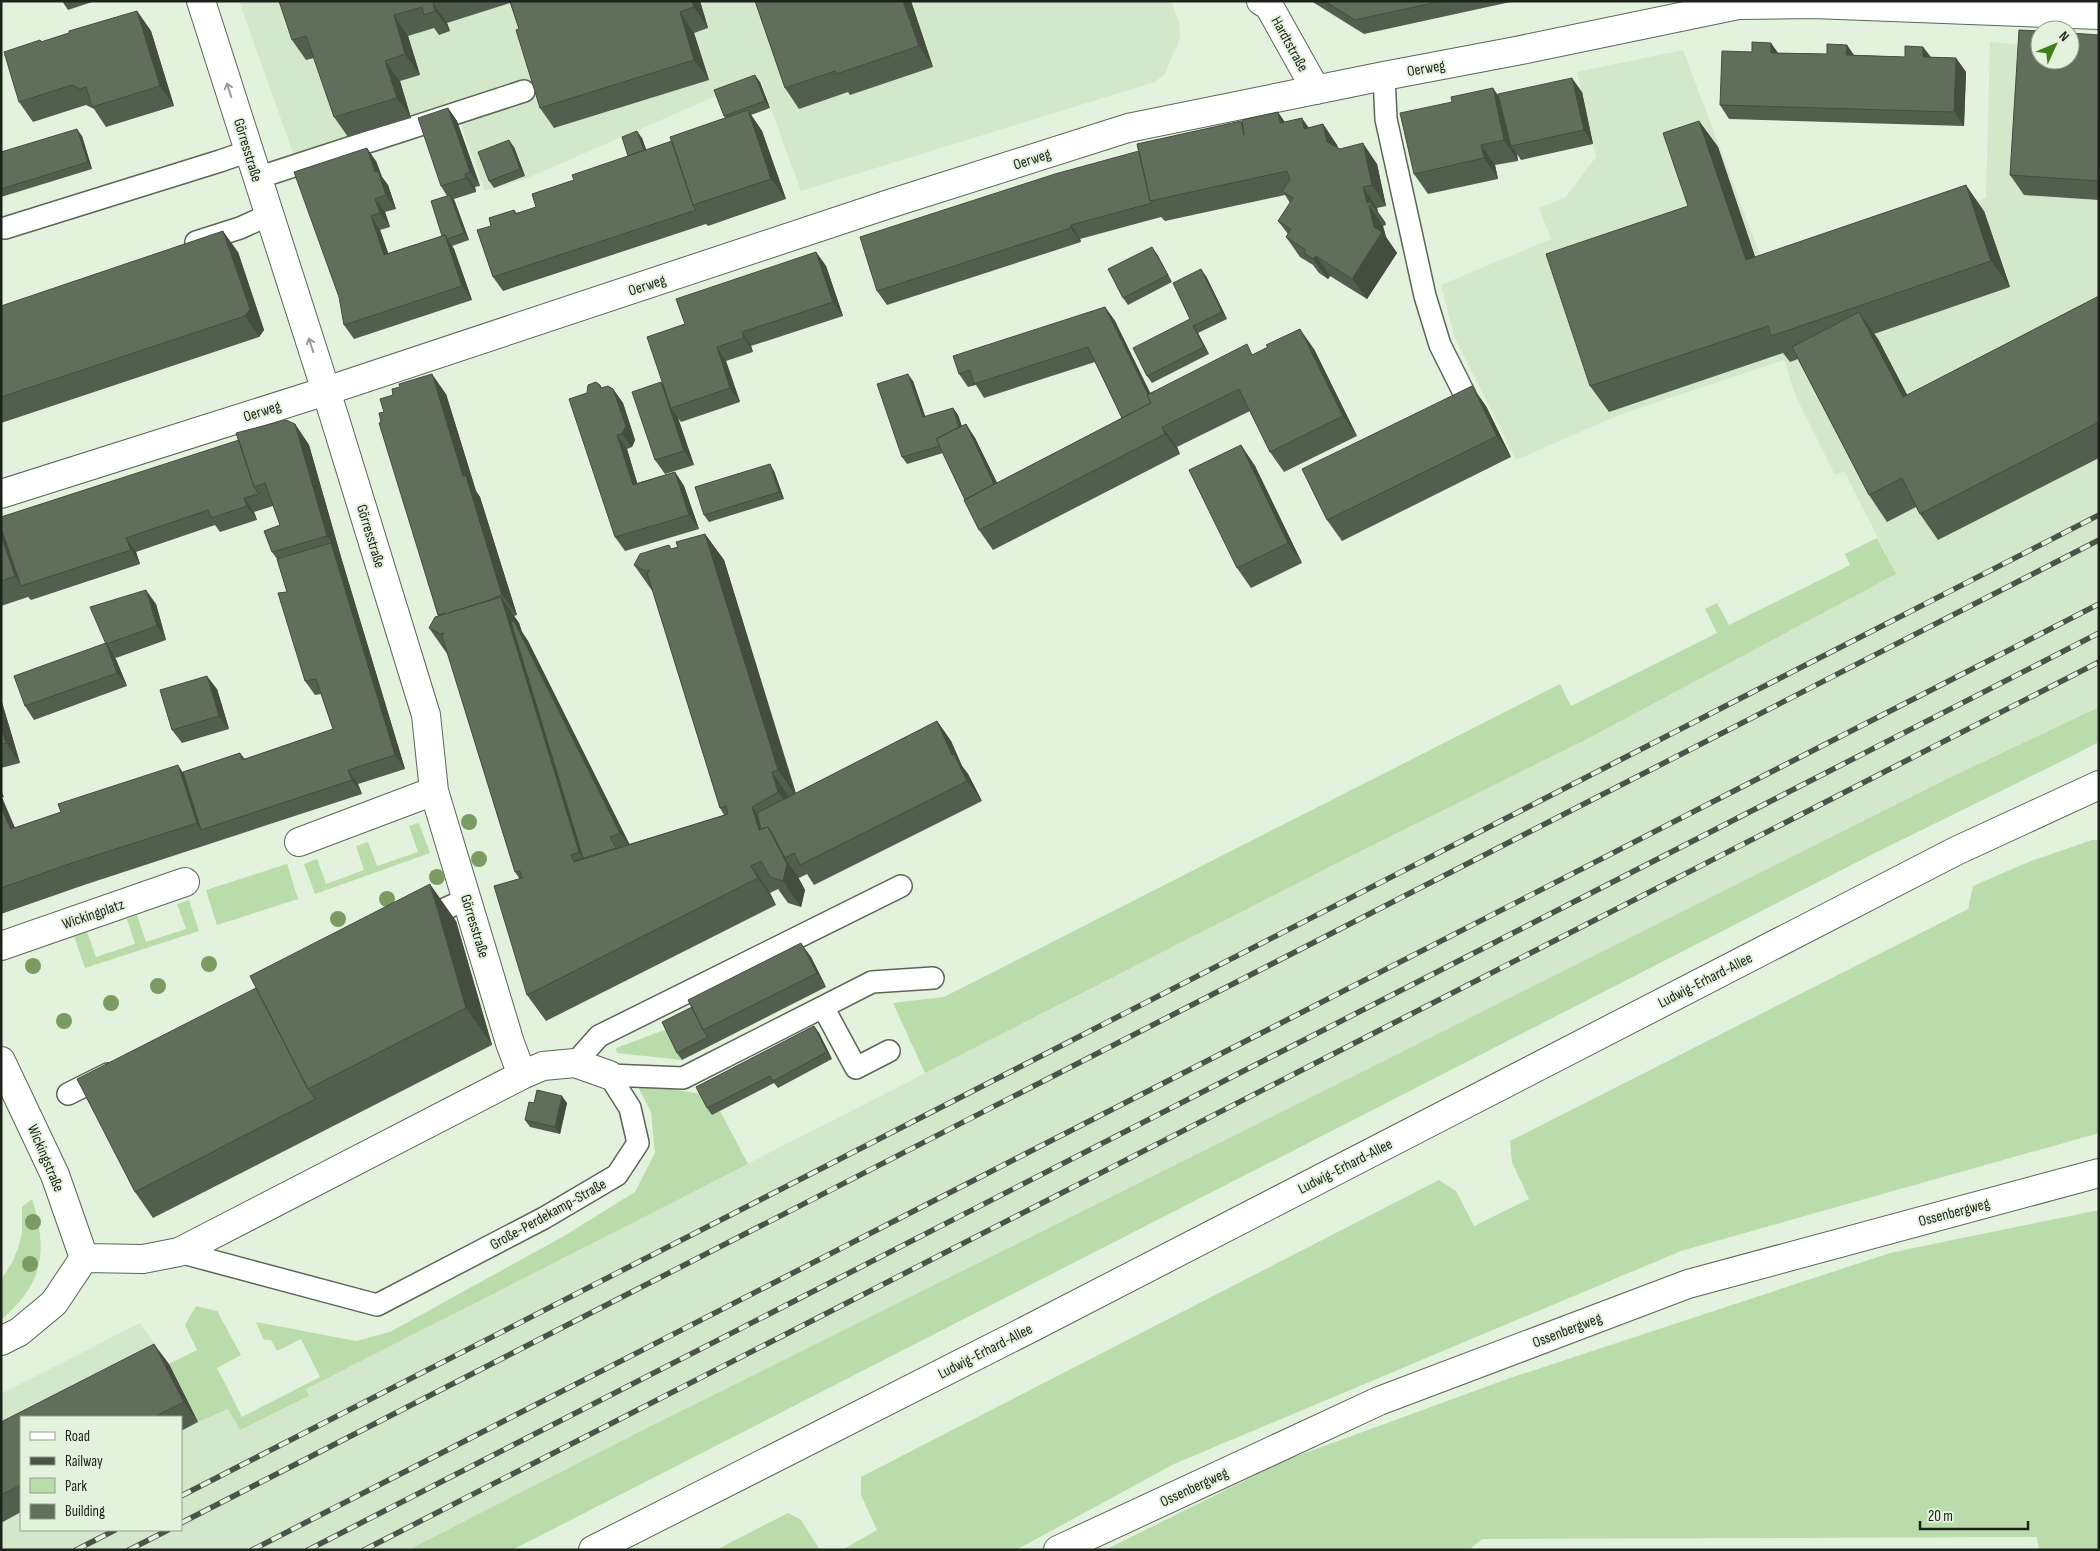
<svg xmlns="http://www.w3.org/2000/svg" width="2100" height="1551" viewBox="0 0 2100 1551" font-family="'Sofia Sans Condensed',sans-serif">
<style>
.built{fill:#d3e7cb;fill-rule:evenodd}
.green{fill:#badbaa}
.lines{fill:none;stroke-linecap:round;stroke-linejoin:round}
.service-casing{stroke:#5a6754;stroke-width:24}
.minor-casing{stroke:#5a6754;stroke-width:30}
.secondary-casing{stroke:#5a6754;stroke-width:30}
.service{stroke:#fff;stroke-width:21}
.minor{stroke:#fff;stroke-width:28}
.secondary{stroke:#fff;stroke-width:28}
.rail-casing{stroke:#4c5449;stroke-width:5.5}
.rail{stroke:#e2f2dc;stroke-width:4;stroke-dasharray:11;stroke-linecap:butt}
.tree{fill:#7a9c63}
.wall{fill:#535f4e}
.shaded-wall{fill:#444d40}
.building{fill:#616e5b;stroke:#444d40}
.oneway{stroke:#999c98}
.labels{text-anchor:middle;stroke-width:4;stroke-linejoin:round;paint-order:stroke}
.street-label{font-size:15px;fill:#1d221a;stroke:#e2f2dc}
</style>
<rect width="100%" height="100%" fill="#e2f2dc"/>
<path class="built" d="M239,1H1171L1179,22L1180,38L1165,74L1155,82L801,191L761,81L716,96L525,179L485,191L459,119L299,170Z
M1990,42L2040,46V60H2070L2099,49V707L1945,780L1370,1068L641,1431L408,1550H1V1394L140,1323L169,1364L198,1422L228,1409L240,1430L309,1396L306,1389L1357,853L1587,739L1896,574L1844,471L1835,475L1797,399L1784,360L1621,414L1516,460L1454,336L1441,285L1551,239L1539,208L1565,198L1596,157L1577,72L1683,50L1767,274L1986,198ZM21,1417H181V1530H21Z"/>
<path class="green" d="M1877,538L1896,574L1587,739L1357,853L925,1073L893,1003L944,997L1560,684L1571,706L1717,633L1705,609L1717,603L1729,625L1850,565L1845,554Z
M2099,707V742L2072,756L1875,853L512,1550H408L641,1431L1370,1068L1945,780Z
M419,823L430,853L315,894L304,864L317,859L326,884L364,870L356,846L368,842L377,866L418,852L409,826Z
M2092,840H2099V1133L1681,1251L1174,1464L1016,1550H842L877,1530L861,1495V1477L1439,1180L1456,1191L1474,1226L1529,1199L1512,1162L1510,1141L1968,909L1973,886L2031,861Z
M287,864L298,899L217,925L206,890Z
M189,900L199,931L85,968L74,936L87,932L96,957L135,944L127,919L137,915L146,942L186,929L177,904Z
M667,1029L682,1060L617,1053L616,1048Z
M636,1083L701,1094L720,1111L748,1164L306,1389L309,1396L240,1430L228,1409L198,1422L169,1364L197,1350L185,1325L196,1306L217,1311L241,1355L217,1368L242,1417L320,1377L301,1339L277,1351L271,1340H264L256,1322L356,1341L390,1332L564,1236L635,1192L655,1153L651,1112Z
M32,1199C48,1251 44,1283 1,1320V1280L12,1263L18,1248L22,1234V1207Z
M2099,1210V1550H2039L2037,1537L1482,1539L1469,1550H1105L1286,1460L1510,1378L1890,1253Z
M788,1513L801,1520L820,1550H716Z"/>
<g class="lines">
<defs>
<path id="service" d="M1384,76L1386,119L1425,296L1440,345L1465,395
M257,178L524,91
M5,228L220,161L249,151
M196,242L240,228L269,215
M420,920L467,899
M823,1007L856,1068L889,1051
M575,1063L599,1036L901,886
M609,1075L683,1078L872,982L933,978
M68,1094L108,1074
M179,1252L377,1305L544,1218L617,1175L638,1143L630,1108L609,1075"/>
<path id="minor" d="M201,1L334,416L426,715L434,791L510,1043L522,1075
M1261,1L1269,6L1316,90
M299,842L434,791
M1,946L185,882
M1,1061L55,1175L84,1258
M84,1258L143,1259L179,1252L522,1075L543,1066L575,1063L609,1075
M1,1341L19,1332L54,1303L84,1258
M1058,1550L1379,1401L1688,1284L2099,1173"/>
<path id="secondary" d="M1,494L326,391L889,204L1128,128L1384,76L1516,51L1738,5L1813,4L2099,15
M593,1550L1025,1331L1956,851L2099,785"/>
</defs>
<use href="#service" class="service-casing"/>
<use href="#minor" class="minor-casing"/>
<use href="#secondary" class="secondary-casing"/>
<use href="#service" class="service"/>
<use href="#minor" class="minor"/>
<use href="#secondary" class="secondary"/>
<defs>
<path id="rail" d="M181,1496L2099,515
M181,1523L2099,540
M76,1550L115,1530
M129,1550L168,1530
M252,1550L2099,604
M308,1550L2099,633
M364,1550L2099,662"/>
</defs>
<use href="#rail" class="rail-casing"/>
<use href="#rail" class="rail"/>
</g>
<g class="tree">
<circle cx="469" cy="822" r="8"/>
<circle cx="479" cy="859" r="8"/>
<circle cx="437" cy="877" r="8"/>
<circle cx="387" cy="899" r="8"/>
<circle cx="338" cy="919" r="8"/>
<circle cx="209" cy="964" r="8"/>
<circle cx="33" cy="966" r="8"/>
<circle cx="158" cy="986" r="8"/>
<circle cx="111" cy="1003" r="8"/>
<circle cx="64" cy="1021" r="8"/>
<circle cx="33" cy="1222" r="8"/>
<circle cx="30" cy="1264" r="8"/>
</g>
<path class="wall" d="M62,1H95L68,10Z
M279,1H700L708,28L694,33L709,80L554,128L540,108L519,29L510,3L447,23L450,31L439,35L434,28L408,36L420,75L400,81L411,118L348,137L334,117L314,58L306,60L292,40Z
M755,1H911L933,67L850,95L848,92L799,109L785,88Z
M1311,1H1515L1364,34Z
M137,11L151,31L174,106L106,127L94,109L86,105L33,122L19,102L40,40L42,42Z
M2099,35V200L2024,195L2010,175Z
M1847,45L1854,55L1905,57L1923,47L1931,57L1956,58L1966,72L1964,126L1729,119L1720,105L1778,53L1827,54Z
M760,82L770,108L751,115L762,131L786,199L708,226L706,224L503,291L493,277L491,226L514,210L517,213L536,207L574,180L628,156L642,138L646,150L672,141L725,118L724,116Z
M1582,92L1593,144L1521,160L1517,154L1518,161L1495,165L1498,179L1428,194L1414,174L1498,96Z
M448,108L457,121L480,186L475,187L476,192L454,199L455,202L469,240L452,246L454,249L472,300L354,339L344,325L376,161L382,177L388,185L396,209L385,212L390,227L380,230L388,253L442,236L447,196L441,186Z
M1699,121L1718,147L1755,257L1984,211L2010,287L1874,334L1878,339L1907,395L2099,296V458L1938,540L1920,514L1916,507L1887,522L1869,495L1798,359L1790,362L1783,353L1609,412L1590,386L1688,206Z
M1285,122L1309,128L1323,124L1337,145L1338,148L1377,164L1386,206L1377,208L1378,212L1385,222L1386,225L1383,226L1386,237L1397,253L1367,299L1330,276L1328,279L1319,273L1313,265L1300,257L1286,237L1288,234L1278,221L1290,203L1285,195L1165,221L1161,217L1080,239L1081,242L887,305L877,291L1139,151L1243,123Z
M82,136L92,169L1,197V152Z
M514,147L525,176L494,188L489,181Z
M238,252L264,330L259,337L1,423V306Z
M816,252L826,266L843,316L751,346L753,352L726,361L740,402L681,422L678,418L694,465L665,474L655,460L664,386L685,324Z
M1157,254L1172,282L1128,305L1123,298Z
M1206,276L1227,319L1198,333L1209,354L1152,383L1147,376L1190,319Z
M1105,307L1115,321L1150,393L1254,354L1314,349L1357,436L1284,472L1270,452L1250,411L1177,447L1180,454L993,550L979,530L943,453L907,464L902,457L913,381L925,417L953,408L958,415L962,426L966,424L975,438L997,483L1122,418L1095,362L984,398L976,385L968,387L959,374Z
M602,388L613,389L623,403L635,440L632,447L627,449L637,483L675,472L684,486L699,529L625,551L615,537L587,393Z
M446,394L476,491L480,497L517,615L514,616L519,623L522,632L528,641L629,844L724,815L720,808L653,592L634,565L678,547L705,534L724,560L796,793L937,721L951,741L962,766L968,774L982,801L814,885L807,874L799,878L798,877L805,890L801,907L788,903L778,889L770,893L776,905L546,1021L527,995L519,878L515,872L448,655L429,628L438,616L381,422L384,412Z
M1486,406L1511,457L1342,541L1327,520Z
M295,424L309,445L341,557L405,769L358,784L362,794L84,885L1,914V790L4,797H2L15,828L240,753L245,759L333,729L321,694L315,695L305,681L287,592L277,559L272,552L280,525L273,506L254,512L257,520L220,532L215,525L136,552L140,564L31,600L28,597L1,606V517Z
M1241,445L1255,466L1302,563L1251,588L1237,568Z
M774,471L784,499L709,522L704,515Z
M156,604L166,640L116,658L106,644Z
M106,643L115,657L127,686L34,720L25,706Z
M217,689L229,729L182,743L172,730Z
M1,699L20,763L1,768Z
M456,921L492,1045L153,1218L135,1192Z
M811,957L826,987L682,1060L677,1053L662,1022Z
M814,1026L819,1033L832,1059L778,1088L774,1083L712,1115L707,1108Z
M567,1103L560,1134L530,1127L525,1120Z
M169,1364L198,1422L181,1431V1417H21V1512L1,1523V1422Z"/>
<path class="shaded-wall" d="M692,1H700L708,28L694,7Z
M903,1H911L933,67L919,46Z
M433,3L447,23L450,31L435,11Z
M137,11L151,31L174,106L160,86Z
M680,12L694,33L709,80L694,60Z
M394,15L408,36L420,75L405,54Z
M1771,43L1781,57L1771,53Z
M1847,45L1856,59L1846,55Z
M1923,47L1933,61L1923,57Z
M1956,58L1966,72L1964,126L1954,112Z
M385,61L400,81L411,118L397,98Z
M755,75L760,82L770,108L765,101Z
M1572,78L1582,92L1593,144L1584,130Z
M1493,88L1507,108L1511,146L1517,154L1518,161L1504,140Z
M448,108L457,121L480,186L470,172Z
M748,110L762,131L786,199L771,179Z
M1278,112L1292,132L1280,123Z
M1302,118L1316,138L1304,129Z
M1699,121L1718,147L1765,286L1746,260Z
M1323,124L1337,145L1341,162L1327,142Z
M77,129L82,136L92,169L88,162Z
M637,131L642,138L650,160L645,153Z
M509,140L514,147L525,176L520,169Z
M1363,143L1377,164L1386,206L1372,185Z
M1481,145L1495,165L1498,179L1484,158Z
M367,148L376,161L382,177L388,185L396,209L386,195L375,172Z
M465,174L475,187L476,192L466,178Z
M1966,185L1984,211L2010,287L1991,261Z
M1363,187L1377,208L1378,212L1385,222L1386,225L1372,205L1367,203Z
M450,195L455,202L469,240L464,233Z
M375,199L385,212L390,227L380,213Z
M1369,205L1383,226L1386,237L1397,253L1367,299L1352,279L1374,227Z
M371,216L380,230L394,269L384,255Z
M1071,225L1080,239L1081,242L1071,228Z
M223,231L238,252L264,330L259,337L245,316Z
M445,235L454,249L472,300L462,286Z
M1152,247L1157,254L1172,282Z
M816,252L826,266L843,316L833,302Z
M1316,256L1330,276L1328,279L1313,259Z
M1201,269L1206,276L1227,319L1222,312Z
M1105,307L1115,321L1165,423L1156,410Z
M1859,312L1878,339L1922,423L1903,397Z
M1193,326L1198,333L1209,354L1204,347Z
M1300,329L1314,349L1357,436L1343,416Z
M742,332L751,346L753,352L744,338Z
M717,347L726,361L740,402L730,388Z
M432,374L446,394L476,491L480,497L517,615L502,595L463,476Z
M908,374L913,381L928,424L923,417Z
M661,382L671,396V408L678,418L694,465L684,451Z
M1472,386L1486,406L1511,457L1497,436Z
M613,389L623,403L635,440L632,447L622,434Z
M953,408L958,415L967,443L962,436Z
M295,424L309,445L341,557L327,536Z
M966,424L975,438L1008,505L998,492Z
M1162,427L1177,447L1180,454L1165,434Z
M617,435L627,449L642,499L633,485Z
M1241,445L1255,466L1302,563L1288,543Z
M770,464L774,471L784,499L779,492Z
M675,472L684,486L699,529L689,515Z
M244,498L254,512L257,520L247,506Z
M1,523L22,586L15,576L1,535Z
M705,534L724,560L796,796L778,770Z
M126,538L136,552L140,564L131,550Z
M331,543L341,557L405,769L395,755Z
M146,590L156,604L166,640L157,626Z
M501,597L519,623L522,632L528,641L634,853L620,833L525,644L587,865L579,852Z
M106,643L115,657L127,686L117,673Z
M207,676L217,689L229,729L219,716Z
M1,699L20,763L6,743L1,727Z
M937,721L951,741L962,766L968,774L982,801L967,781L952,755Z
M178,765L192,786L201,830L197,823Z
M348,770L358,784L362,794L352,780Z
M772,772L790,798L797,819L778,792Z
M1,797L25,850L11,829L1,808Z
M752,807L771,833L759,830Z
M768,827L787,854L785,858L798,877L805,890L801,907L783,881Z
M751,866L770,893L776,905L758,878Z
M430,884L456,921L492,1045L466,1008Z
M801,943L811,957L826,987L817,973Z
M814,1026L819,1033L832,1059L827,1052Z
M562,1096L567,1103L560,1134L555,1127Z
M154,1344L169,1364L198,1422L184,1402Z"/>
<path class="building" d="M279,1H438L433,3L435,11L424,15L422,7L394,15L405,54L385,61L397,98L334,117L306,36L292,40Z
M510,1H692L694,7L680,12L694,60L540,108L516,30L519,29Z
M755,1H903L919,46L836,74L835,71L785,88Z
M1324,1H1442L1355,20Z
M137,11L160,86L92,107L86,87L80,89L72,85L19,102L4,52L40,40L41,42L69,33V31Z
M2019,30L2040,31V60H2070V33L2099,35L2098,181L2010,175Z
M1752,42L1771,43V53L1827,54V44L1847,45L1846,55L1905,57V46L1923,47V57L1956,58L1954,112L1720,105L1722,51L1752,52Z
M755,75L765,101L724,116L714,90Z
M1572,78L1584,130L1511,146L1498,94Z
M1493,88L1504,140L1481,145L1484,158L1414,174L1400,113L1452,102L1451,97Z
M448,108L470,172L465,174L466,178L441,186L418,118Z
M748,110L771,179L693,205L670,137Z
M1278,112L1280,123L1302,118L1304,129L1323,124L1327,142L1340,149L1363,143L1372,185L1363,187L1367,203L1371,202L1372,205H1369L1374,227L1382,232L1352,279L1316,256L1313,259L1304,253L1306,250L1286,237L1291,229L1278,221L1293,198L1282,191L1290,180L1287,171L1150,201L1137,144L1241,121L1244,135L1242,120Z
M1699,121L1746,260L1966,185L1991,261L1771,336L1768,326L1590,386L1546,254L1688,206L1663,133Z
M77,129L88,162L1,189V152Z
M637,131L644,150L628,156L622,137Z
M509,140L520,169L489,181L478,152Z
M672,141L693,205L696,210L493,277L477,230L491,226L489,218L514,210L515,214L536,207L532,194L574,180L572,175Z
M367,148L375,172L378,171L386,195L375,199L380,213L371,216L384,255L445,235L462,286L344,325L339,297L294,172Z
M1139,151L1150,201L1152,203L1071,225V228L877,291L860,237L1055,174Z
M450,195L464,233L447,239L445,235L442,236L431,201Z
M223,231L250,309L245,316L1,397V306Z
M1152,247L1168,275L1123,298L1108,269Z
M816,252L833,302L742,332L744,338L717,347L730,388L671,408L647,337L685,324L676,299Z
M1201,269L1222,312L1193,326L1204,347L1147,376L1133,348L1190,319L1173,283Z
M2099,296V422L1920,514L1902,478L1869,495L1792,347L1859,312L1903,397Z
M1105,307L1148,394L1147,395L1151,403L1122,418L1088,347L974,384L970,370L959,374L953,356Z
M1300,329L1343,416L1270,452L1239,389L1162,427L1165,434L979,530L964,500L1151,403L1147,395L1247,344L1252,355L1268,347L1266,345Z
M432,374L463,476H466L502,595L495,597L496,598L445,614V613L438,615L379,423L381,422L379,413L384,412L380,399L393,395L392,389L400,387L399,384Z
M908,374L923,417L953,408L959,427L936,439L940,446L902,457L877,384Z
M596,382L600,385L601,388L608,386L613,389L626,426L622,434L617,435L633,485L675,472L689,515L615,537L569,399L587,393L588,385Z
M661,382L684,451L655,460L632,392Z
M1472,386L1497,436L1327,520L1302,469Z
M286,420L295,424L327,536L272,552L264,531L280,525L265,483L254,487L236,433Z
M966,424L994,484L965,500L936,439Z
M239,440L254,487L259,494L244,498L247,506L211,518L208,510L126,538L131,550L21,586L1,528V517Z
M1241,445L1288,543L1237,568L1189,470Z
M770,464L779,492L704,515L695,487Z
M705,534L778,770L772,772L778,792L752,807L759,830L768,827L787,864L783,881L770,877L761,861L751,866L758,878L527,995L494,886L522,878L520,871L515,872L442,636L444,633L440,634L429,628L435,617L501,597L579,852L571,855L574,862L728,814L726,806L720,808L647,573L649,572V570L645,571L634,565L640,554L669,545L671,549L678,547L676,542Z
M1,535L15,576L1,581Z
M331,543L395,755L348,770L352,780L201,830L183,772L240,753L242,760L333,729L316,679L305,681L278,593L287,592L277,559Z
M146,590L157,626L106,644L90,607Z
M514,621L620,833L610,837L616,848L575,861L583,858L511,622Z
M106,643L117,673L25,706L14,676Z
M207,676L219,716L172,730L160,690Z
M937,721L952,755L954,754L967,781L800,865L794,853L785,858L772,833L768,827L761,829L757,813Z
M1,727L6,743L1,744Z
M178,765L197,823L69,864L1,888V808L11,829L61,812L58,804Z
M430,884L466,1008L308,1089L250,976Z
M801,943L817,973L703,1030L688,1000Z
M256,988L308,1089L315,1099L135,1192L77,1079Z
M692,1007L703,1030L708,1037L677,1053L662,1022Z
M814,1026L827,1052L773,1081L770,1076L707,1108L696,1087Z
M537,1090L562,1096L555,1127L525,1120L529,1102L534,1103Z
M154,1344L184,1402L154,1417H21V1485L1,1495V1422Z"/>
<defs><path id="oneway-shaft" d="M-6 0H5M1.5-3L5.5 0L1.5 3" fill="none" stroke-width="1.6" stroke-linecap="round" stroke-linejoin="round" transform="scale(1.25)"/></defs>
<g class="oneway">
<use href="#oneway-shaft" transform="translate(229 90) rotate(-108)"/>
<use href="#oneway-shaft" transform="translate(311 345) rotate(-108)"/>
</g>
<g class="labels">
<g class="street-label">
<text transform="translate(1290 44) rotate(61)" y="5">Hardtstraße</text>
<text transform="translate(1426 68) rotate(-10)" y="5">Oerweg</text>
<text transform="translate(248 150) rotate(73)" y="5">Görresstraße</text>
<text transform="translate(1032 159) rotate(-18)" y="5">Oerweg</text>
<text transform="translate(647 285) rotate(-18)" y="5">Oerweg</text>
<text transform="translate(262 411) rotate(-18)" y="5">Oerweg</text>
<text transform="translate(371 536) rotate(73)" y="5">Görresstraße</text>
<text transform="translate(93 914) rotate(-19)" y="5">Wickingplatz</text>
<text transform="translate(475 926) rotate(73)" y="5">Görresstraße</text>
<text transform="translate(1705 980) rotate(-27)" y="5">Ludwig-Erhard-Allee</text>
<text transform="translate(46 1158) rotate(67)" y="5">Wickingstraße</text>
<text transform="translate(1345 1166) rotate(-27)" y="5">Ludwig-Erhard-Allee</text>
<text transform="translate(1954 1212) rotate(-15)" y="5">Ossenbergweg</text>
<text transform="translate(548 1214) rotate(-29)" y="5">Große-Perdekamp-Straße</text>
<text transform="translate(1567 1330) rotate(-21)" y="5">Ossenbergweg</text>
<text transform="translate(985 1351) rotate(-27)" y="5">Ludwig-Erhard-Allee</text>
<text transform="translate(1194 1487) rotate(-25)" y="5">Ossenbergweg</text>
</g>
</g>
<rect width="2100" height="1551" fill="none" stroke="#1d221a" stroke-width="5"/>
<rect x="20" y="1416" width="162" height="115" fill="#e2f2dc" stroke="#939f8e"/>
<rect x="30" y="1432" width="25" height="8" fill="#ffffff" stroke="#939f8e"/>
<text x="65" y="1441" font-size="15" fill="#1d221a">Road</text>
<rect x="30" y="1457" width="25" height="8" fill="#4c5449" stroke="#939f8e"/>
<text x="65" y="1466" font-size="15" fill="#1d221a">Railway</text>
<rect x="30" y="1478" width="25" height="15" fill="#badbaa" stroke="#939f8e"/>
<text x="65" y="1491" font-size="15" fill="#1d221a">Park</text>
<rect x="30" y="1504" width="25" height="15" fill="#616e5b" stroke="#939f8e"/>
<text x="65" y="1516" font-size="15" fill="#1d221a">Building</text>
<g transform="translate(2055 45) rotate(46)"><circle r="24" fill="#e2f2dc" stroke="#939f8e"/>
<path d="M0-4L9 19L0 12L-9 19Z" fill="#417d19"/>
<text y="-8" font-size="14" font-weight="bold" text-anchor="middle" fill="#1d221a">N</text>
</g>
<path d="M1920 1521v8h108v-8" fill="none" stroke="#1d221a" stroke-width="2.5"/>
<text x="1928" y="1521" font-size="15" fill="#1d221a" stroke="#e2f2dc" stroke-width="4" paint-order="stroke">20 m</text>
</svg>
